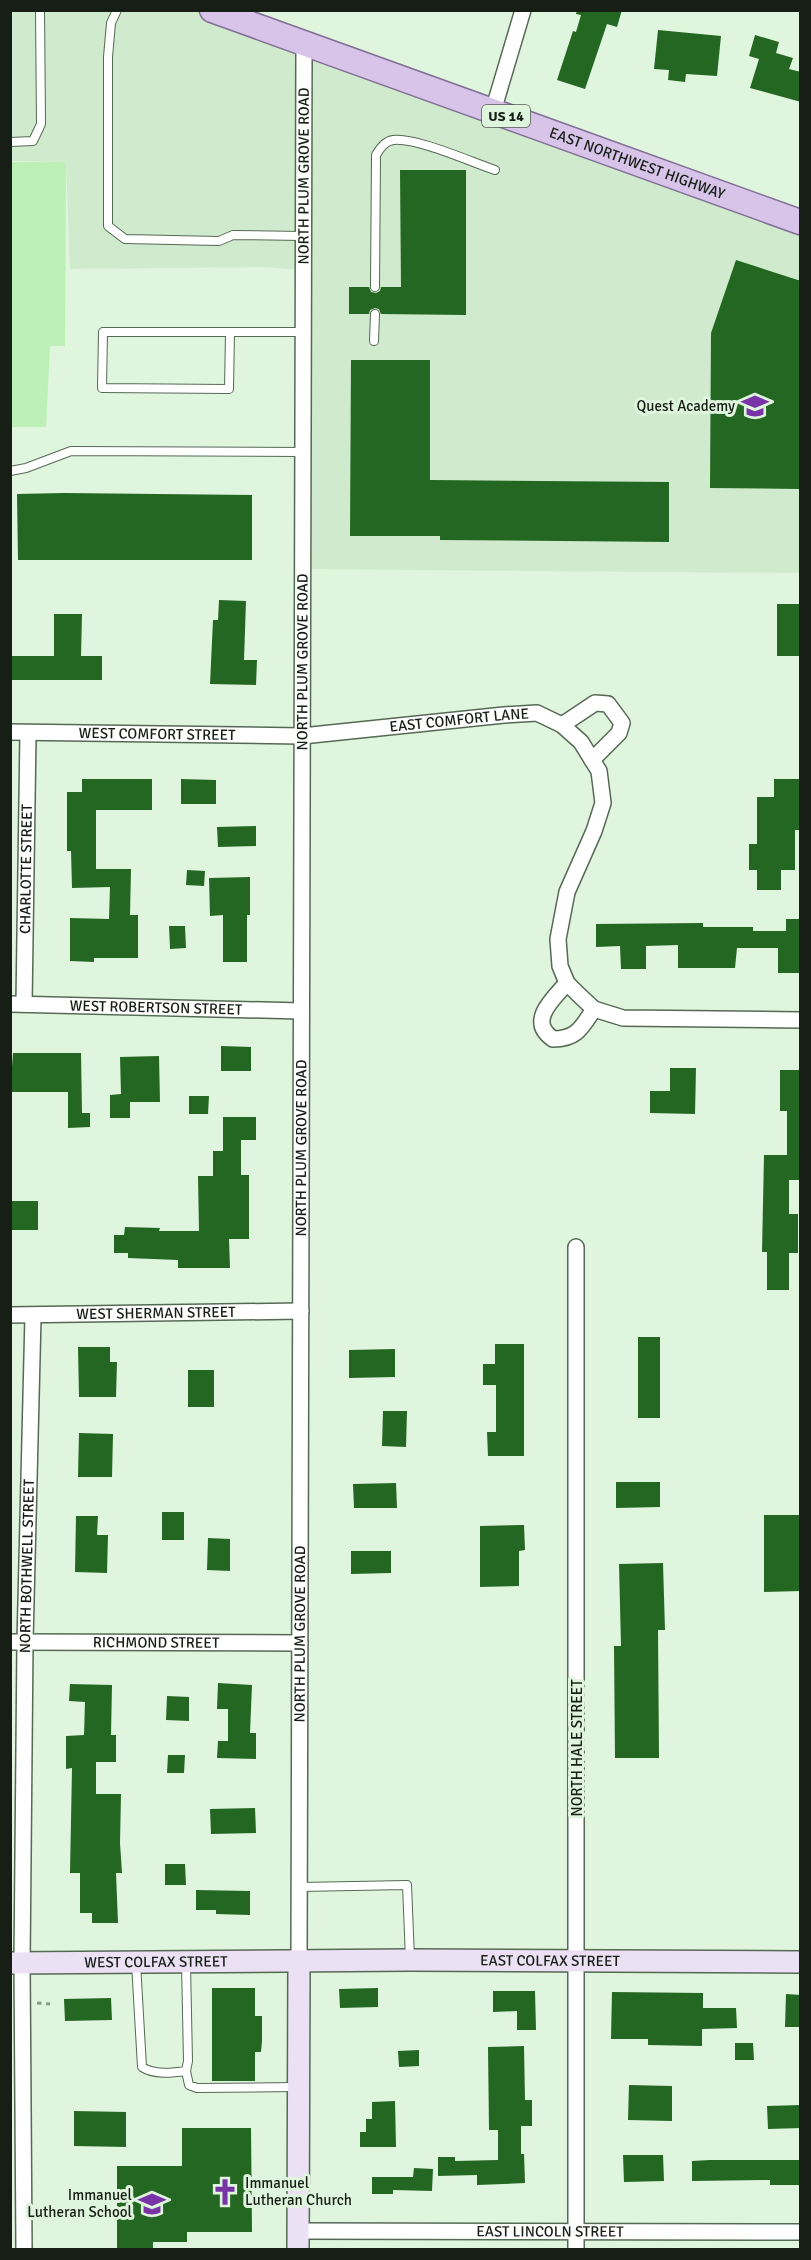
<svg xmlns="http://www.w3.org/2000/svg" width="811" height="2260" viewBox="0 0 811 2260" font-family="Signika,sans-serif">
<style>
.built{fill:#cfeacc}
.green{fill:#bcf0b7}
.building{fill:#246722}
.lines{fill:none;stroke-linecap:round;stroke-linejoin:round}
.lane-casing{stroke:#566955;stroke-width:10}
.street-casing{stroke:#566955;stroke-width:18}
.secondary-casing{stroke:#566955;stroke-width:24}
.primary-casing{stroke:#837096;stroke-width:27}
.path{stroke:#8a9a89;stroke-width:3;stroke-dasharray:4.5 4.5;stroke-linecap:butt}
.lane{stroke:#fff;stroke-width:8}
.street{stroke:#fff;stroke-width:15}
.secondary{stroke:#ece1f4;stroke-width:21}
.primary{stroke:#d8c4e9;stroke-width:24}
.labels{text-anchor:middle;stroke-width:6;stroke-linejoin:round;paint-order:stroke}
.shield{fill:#dff5dd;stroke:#525e52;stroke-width:1.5}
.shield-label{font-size:14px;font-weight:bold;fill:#161e16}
.street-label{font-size:15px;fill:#161e16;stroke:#dff5dd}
.poi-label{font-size:15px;fill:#161e16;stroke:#dff5dd;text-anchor:end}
</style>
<rect width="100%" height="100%" fill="#dff5dd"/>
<path class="built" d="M11,11H212L800,222V573L302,569L303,270L260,267L70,269L66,162L11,161Z"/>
<path class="green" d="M11,162H66L65,346H50L46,427H11Z"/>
<path class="building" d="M577,10H622L617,27L607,24L585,89L557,80L573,31L576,32L581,15L576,14Z
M658,30L721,36L717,76L686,74L685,82L668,80L669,70L654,69Z
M755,35L779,42L776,53L793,58L789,69L801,72V102L750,88L759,59L749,56Z
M400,170H466V315L381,314L379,309L375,308L370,310L369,314H349V287H369L371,292L376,293L380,291L381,287H401Z
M736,260L801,281L800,489L710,488L711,333Z
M351,360H430V480L669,482V542L440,540V536H350Z
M64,493L252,495V560H18L17,494Z
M219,600L246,601L244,660H257L256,685L210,684L213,620H218Z
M777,604H801V656H777Z
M54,614H82L81,656H102V680H12V656H54Z
M82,779H152V810H96V869H131L130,915H138V958H94V962L70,961V918L109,919L110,887L72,888L71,851H67V792H82Z
M181,779L216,780V804H181Z
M774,779H801V830H795V870H781V890H757V870H749V844H757V797H774Z
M256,826V846L218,847L217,827Z
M187,870L205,871L204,886L186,885Z
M250,877V915H247V962H223V915L210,916L209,878Z
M786,919H801V973H778V948H737L735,968H678V945L646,946V969H621L620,946L596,947V924L703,923V927H753V931H786Z
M169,926H185L186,948L170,949Z
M221,1046L251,1047V1071H221Z
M13,1053H81L82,1113H90V1127L68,1128V1092H10Z
M159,1056L160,1102H130V1118H110V1095L121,1094L120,1057Z
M670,1068H696L695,1114L650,1113V1091H670Z
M780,1070H801V1180H789V1214H798V1253H789V1290H767V1252H762L764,1155H787V1111H780Z
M189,1096H209L208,1114H189Z
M223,1117H256V1140H241V1175H249V1239H229L230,1268H178V1260L128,1258V1253H114V1235H124L125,1227L160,1228L159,1231H199L198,1176H213V1151H223Z
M10,1201H38V1230H10Z
M638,1337H660V1418H638Z
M495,1344H524V1456H488L487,1432H496V1385H483V1364H495Z
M78,1347H110V1362H117L116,1397H79Z
M395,1349V1377L349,1378V1350Z
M188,1370H214V1407H188Z
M383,1411H407L406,1447L382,1446Z
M79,1433L113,1434L112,1477H78Z
M616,1482H660V1507L616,1508Z
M396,1483L397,1508H354L353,1484Z
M162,1512H184V1540H162Z
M764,1515H801V1591L764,1592Z
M76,1516H98L97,1535H108L107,1573L75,1572Z
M524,1525L525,1550L519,1551V1586L480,1587V1526Z
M208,1538L230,1539V1571L207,1570Z
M351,1551H391V1573L351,1574Z
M663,1563L665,1630H658L659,1758H615L614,1646H621L619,1564Z
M218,1683L252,1685L250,1733H256V1759L217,1758L218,1741H228V1709H217Z
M70,1684L112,1685L111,1735H116V1762H96V1794H121L120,1843L122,1873H116L118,1923H92V1913H80V1873H70L72,1768L66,1769V1736L84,1735L85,1702L69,1701Z
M167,1696L189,1697V1721L166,1720Z
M168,1755H185L184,1773H167Z
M255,1808L256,1833L211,1834L210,1809Z
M165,1864H185L186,1885H165Z
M196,1890L250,1891V1915L216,1914V1910H196Z
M212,1988H255V2016H262V2041L261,2052H255V2081H212Z
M378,1988V2007L340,2008L339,1989Z
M493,1991H535L536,2030H517V2011L493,2012Z
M612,1992L703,1993V2008H736L737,2028L702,2029V2046L648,2045V2039H611Z
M786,1994L801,1995V2027H785Z
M111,1998L112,2020L65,2021L64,1999Z
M735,2043H753L754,2060H735Z
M524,2046L525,2100H532V2126H521V2154H524L525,2183L477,2185V2175L438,2176V2157H455V2161L498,2160V2130H489L488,2047Z
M419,2050V2066L399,2067L398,2051Z
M629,2085L672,2086V2121L628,2120Z
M395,2101L396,2147H360V2132H366V2119H372V2102Z
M801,2105V2128L768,2129L767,2106Z
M74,2111L126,2112V2147L74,2146Z
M182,2128H251L252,2232H187V2242H153V2250H117V2166H182Z
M623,2155H663L664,2181L624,2182Z
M710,2160H801V2185H770V2180L692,2181V2161Z
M414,2168L433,2169L432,2191L393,2190V2194H372V2177H413Z"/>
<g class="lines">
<defs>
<path id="lane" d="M117,10L111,23L108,57V226L125,239L219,241L233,235L303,236
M10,142L33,141L41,124L40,10
M375,287L376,155C380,148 385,141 393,140C416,137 471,162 495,170
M230,332L229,389L102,388L103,332H303
M374,341L375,314
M10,471L26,468L71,451L303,452
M299,1887L407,1885L410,1959
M136,1963L142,2067C154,2075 172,2073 186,2071L188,2061L186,1964
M186,2071L189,2085L197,2088L296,2087"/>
<g id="street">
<path d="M493,111L523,10"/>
<path d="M562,725L595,703L608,704L622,723L619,733L592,760"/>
<path id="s1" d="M10,732L302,736L504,715L537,713L562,725L581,742L599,771L603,803L594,831L567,892L558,939L560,966L567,983L579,995L594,1009L623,1018L800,1020"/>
<path d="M567,983C553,999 527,1021 553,1039C577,1039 582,1027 594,1009"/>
<path id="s2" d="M10,1004L301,1011"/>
<path id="s3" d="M24,1004L28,733"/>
<path d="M576,1247V2250"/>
<path id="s4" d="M10,1315L301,1311"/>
<path id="s5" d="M10,1642L300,1643"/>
<path id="s6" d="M299,1962L304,45"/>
<path id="s7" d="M298,2231L800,2232"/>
<path id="s8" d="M24,2250L22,1963L25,1642L33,1316"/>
</g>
<g id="secondary">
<path id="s9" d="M10,1963L410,1960L800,1962"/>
<path d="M298,2250L299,1962"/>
</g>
<g id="primary">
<path id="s10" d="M212,10L800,222"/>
</g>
</defs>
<use href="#lane" class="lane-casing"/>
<use href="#street" class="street-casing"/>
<use href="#secondary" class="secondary-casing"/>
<use href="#primary" class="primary-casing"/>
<path class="path" d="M37,2003L50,2004"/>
<use href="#lane" class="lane"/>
<use href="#street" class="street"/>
<use href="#secondary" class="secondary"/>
<use href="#primary" class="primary"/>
</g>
<defs>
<symbol id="school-bare" viewBox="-9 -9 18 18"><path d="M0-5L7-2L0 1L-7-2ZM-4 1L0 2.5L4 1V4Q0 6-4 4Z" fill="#7833a6" stroke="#dff5dd" stroke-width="2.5" paint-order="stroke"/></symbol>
<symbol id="church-bare" viewBox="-9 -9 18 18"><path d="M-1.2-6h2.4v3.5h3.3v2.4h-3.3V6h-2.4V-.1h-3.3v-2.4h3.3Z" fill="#7833a6" stroke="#dff5dd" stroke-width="2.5" paint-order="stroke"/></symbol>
</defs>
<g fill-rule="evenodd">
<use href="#school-bare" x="736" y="387" width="38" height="38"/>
<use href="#church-bare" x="206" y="2173" width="38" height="38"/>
<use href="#school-bare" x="133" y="2185" width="38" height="38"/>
</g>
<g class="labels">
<rect class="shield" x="482" y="105" width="48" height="22" rx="4.5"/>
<g class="shield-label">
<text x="506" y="121">US 14</text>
</g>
<g class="street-label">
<text dy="5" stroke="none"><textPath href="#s10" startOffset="452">EAST NORTHWEST HIGHWAY</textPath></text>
<text dy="5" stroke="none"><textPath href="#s6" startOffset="1786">NORTH PLUM GROVE ROAD</textPath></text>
<text dy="5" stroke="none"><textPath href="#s6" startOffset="1300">NORTH PLUM GROVE ROAD</textPath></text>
<text dy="5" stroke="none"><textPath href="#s1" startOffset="450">EAST COMFORT LANE</textPath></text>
<text dy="5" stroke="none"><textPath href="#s1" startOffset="147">WEST COMFORT STREET</textPath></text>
<text dy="5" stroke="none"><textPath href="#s3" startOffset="135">CHARLOTTE STREET</textPath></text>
<text dy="5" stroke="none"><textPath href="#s2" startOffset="146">WEST ROBERTSON STREET</textPath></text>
<text dy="5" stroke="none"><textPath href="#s6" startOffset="814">NORTH PLUM GROVE ROAD</textPath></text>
<text dy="5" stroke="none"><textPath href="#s4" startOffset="146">WEST SHERMAN STREET</textPath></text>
<text dy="5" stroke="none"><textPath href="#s8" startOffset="684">NORTH BOTHWELL STREET</textPath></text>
<text dy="5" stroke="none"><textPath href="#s6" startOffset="328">NORTH PLUM GROVE ROAD</textPath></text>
<text dy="5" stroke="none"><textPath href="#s5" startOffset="146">RICHMOND STREET</textPath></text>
<text transform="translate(577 1748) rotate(-90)" y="5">NORTH HALE STREET</text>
<text dy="5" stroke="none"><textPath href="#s9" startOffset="146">WEST COLFAX STREET</textPath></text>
<text dy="5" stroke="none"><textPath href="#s9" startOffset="540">EAST COLFAX STREET</textPath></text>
<text dy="5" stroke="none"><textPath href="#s7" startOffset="252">EAST LINCOLN STREET</textPath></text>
</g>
<g class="poi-label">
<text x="735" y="411">Quest Academy</text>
<text x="245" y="2188" text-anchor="start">Immanuel<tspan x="245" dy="17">Lutheran Church</tspan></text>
<text x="132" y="2200">Immanuel<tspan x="132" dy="17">Lutheran School</tspan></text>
</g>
</g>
<rect width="811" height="2260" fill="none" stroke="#161e16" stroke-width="24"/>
</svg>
